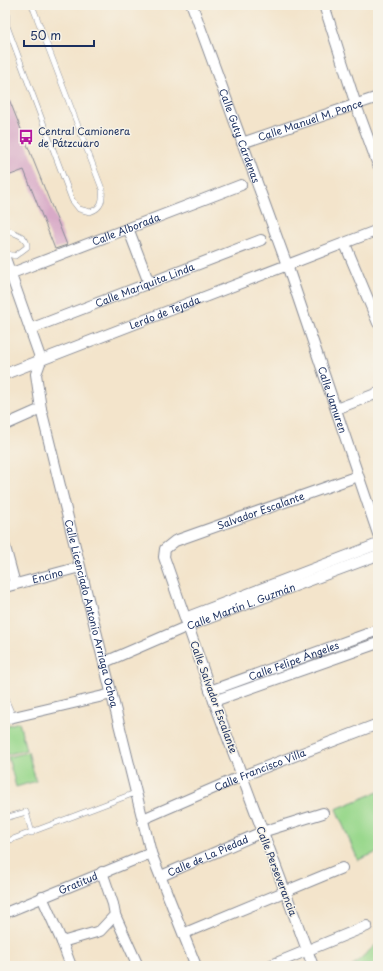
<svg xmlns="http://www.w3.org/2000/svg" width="383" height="971" viewBox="0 0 383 971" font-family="'Playpen Sans',sans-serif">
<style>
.green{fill:#9ad88d;stroke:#5a8476}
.building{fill:#d8aac7}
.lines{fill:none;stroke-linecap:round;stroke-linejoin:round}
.lane-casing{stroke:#878a94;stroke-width:6}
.street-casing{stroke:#878a94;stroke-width:12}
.lane{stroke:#fff;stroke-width:5}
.street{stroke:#fff;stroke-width:10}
.labels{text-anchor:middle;stroke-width:3;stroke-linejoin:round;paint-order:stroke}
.street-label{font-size:10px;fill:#1b2f5e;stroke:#f7f3e8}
.poi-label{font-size:10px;fill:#1b2f5e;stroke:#f7f3e8;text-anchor:start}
</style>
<rect width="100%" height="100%" fill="#f7f3e8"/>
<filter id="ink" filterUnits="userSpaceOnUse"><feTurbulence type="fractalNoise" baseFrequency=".025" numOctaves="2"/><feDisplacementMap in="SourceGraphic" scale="8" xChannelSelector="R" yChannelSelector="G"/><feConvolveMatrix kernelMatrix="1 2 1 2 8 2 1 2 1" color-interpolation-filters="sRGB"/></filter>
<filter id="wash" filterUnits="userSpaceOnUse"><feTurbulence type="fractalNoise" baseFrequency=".012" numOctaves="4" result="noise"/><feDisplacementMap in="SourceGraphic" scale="16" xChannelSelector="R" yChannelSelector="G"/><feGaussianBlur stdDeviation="0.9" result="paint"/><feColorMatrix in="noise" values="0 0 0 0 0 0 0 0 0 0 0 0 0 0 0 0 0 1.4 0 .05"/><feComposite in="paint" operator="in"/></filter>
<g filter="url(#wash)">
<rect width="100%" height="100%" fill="#f3e4cb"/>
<path class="green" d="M19,722L26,750L5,755V726Z
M28,752L36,781L16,787L8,757Z
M378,792V852L358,860L336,809Z
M378,943V966H352Z"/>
<g id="blocks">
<path class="building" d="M5,89L67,245L55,249L24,170L5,177Z"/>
</g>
</g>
<g filter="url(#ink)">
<use href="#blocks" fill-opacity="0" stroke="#878a94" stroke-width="1"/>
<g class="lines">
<defs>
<path id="lane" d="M7,5V26L72,200L79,209L90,212C102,208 103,200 102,189L32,5
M5,228C14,235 27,234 27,247L15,256L5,253
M5,698L13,717
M5,818L26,812L32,833
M5,842L135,793"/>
<g id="street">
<path id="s1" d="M192,5L287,265L378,534"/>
<path d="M324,5L356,105L378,165"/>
<path id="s2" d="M242,143L378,97"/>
<path d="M128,228L149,283"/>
<path d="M345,244L378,323"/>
<path id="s3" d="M5,258L41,360L36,374L41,409L151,853L196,966"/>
<path id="s4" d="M12,273L241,185"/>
<path id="s5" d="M30,329L261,240"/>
<path id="s6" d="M5,374L378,230"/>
<path d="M336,409L378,393"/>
<path d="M5,425L41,409"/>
<path d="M5,547L15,584"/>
<path id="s7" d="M5,587L80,567"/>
<path d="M185,618L378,544"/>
<path id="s8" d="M105,662L188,626L378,555"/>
<path id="s9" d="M210,691L378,630"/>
<path d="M214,701L378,643"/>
<path d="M5,719L112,694"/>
<path id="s10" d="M143,819L242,776L378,724"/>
<path id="s11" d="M161,876L262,832L323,813"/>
<path d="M42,897L62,942L71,966"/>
<path id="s12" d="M5,913L151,853"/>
<path d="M115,915L138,966"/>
<path d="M185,933L342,868"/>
<path d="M62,942L100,931L115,915L113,904L102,872"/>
<path d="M269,966L367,926"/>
<path id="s13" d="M313,966L214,701L164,557L165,549L175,541L358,476"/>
</g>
</defs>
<use href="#lane" class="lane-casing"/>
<use href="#street" class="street-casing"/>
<use href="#lane" class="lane"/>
<use href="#street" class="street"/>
</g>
</g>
<defs>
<symbol id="bus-bare" viewBox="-9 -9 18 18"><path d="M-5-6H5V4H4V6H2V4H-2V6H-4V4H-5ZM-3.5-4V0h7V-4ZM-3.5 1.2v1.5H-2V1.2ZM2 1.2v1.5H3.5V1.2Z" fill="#b5179e" stroke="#f7f3e8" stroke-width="2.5" paint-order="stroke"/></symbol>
</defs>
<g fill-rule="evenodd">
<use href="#bus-bare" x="15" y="126" width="22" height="22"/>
</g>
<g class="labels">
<g class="street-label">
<text dy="4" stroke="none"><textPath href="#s2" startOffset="72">Calle Manuel M. Ponce</textPath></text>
<text dy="4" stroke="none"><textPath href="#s1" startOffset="139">Calle Guty Cárdenas</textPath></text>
<text dy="4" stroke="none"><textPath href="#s4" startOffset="122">Calle Alborada</textPath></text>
<text dy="4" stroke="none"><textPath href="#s5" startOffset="123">Calle Mariquita Linda</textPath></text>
<text dy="4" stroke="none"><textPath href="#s6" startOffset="171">Lerdo de Tejada</textPath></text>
<text dy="4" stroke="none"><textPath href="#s1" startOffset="419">Calle Jamuren</textPath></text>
<text dy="4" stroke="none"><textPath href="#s13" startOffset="547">Salvador Escalante</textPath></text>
<text dy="4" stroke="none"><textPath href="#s7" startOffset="44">Encino</textPath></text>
<text dy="4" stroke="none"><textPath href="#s8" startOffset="147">Calle Martín L. Guzmán</textPath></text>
<text dy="4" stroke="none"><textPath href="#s3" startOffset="369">Calle Licenciado Antonio Arriaga Ochoa</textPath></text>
<text dy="4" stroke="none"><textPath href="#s9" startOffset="89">Calle Felipe Ángeles</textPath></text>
<text transform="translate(214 697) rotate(70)" y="4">Calle Salvador Escalante</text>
<text dy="4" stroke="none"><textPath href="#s10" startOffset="127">Calle Francisco Villa</textPath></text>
<text dy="4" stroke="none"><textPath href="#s11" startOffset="51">Calle de La Piedad</textPath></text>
<text transform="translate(277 871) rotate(69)" y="4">Calle Perseverancia</text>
<text dy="4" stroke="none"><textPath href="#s12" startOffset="79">Gratitud</textPath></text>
</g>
<g class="poi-label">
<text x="38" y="135">Central Camionera<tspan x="38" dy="12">de Pátzcuaro</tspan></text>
</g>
</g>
<rect width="383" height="971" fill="none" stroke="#f7f3e8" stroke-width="20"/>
<path d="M24 40v6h70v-6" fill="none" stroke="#1b2f5e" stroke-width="2"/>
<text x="30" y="40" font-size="12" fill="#1b2f5e" stroke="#f7f3e8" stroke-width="3" paint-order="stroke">50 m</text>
</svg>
